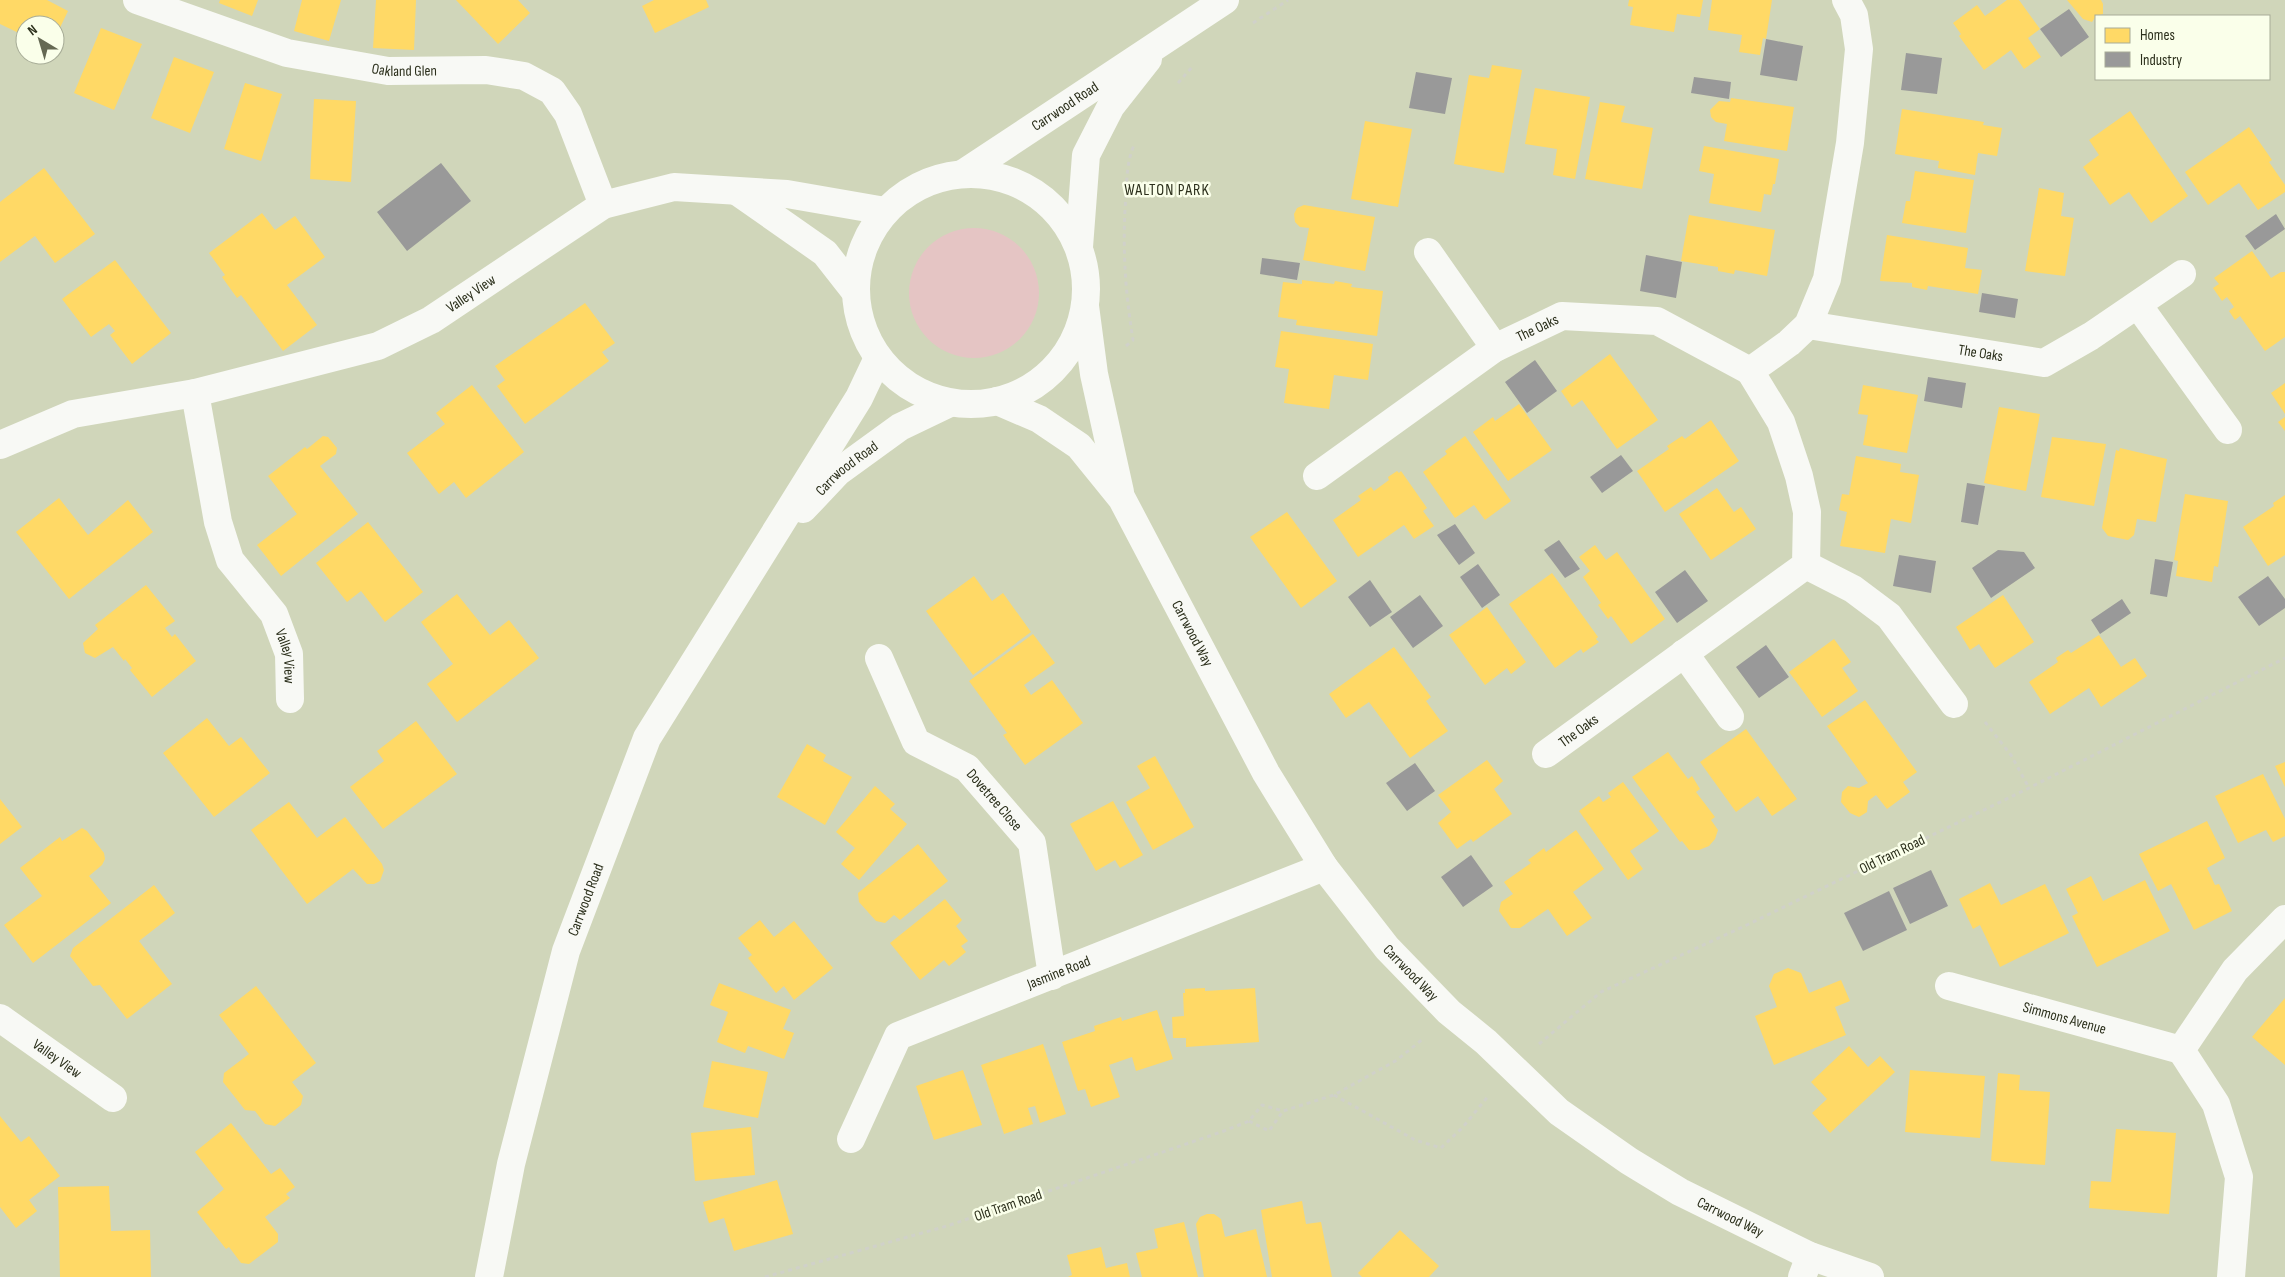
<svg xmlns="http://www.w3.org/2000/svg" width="2285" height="1277" viewBox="0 0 2285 1277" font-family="'Sofia Sans Condensed',sans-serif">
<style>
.green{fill:#e5c5c4}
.homes{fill:#ffd966}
.industry{fill:#999}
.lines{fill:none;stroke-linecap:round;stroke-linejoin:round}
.path{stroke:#d0d1c9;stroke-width:3;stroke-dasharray:4 4;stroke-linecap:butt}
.street{stroke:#f8f9f5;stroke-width:28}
.secondary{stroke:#f8f9f5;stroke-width:28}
.labels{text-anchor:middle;stroke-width:5;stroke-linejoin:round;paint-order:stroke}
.street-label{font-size:15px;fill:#2b2f1b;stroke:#faffea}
.neighbourhood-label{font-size:16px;letter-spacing:1px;fill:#2b2f1b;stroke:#faffea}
</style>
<rect width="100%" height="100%" fill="#d0d6ba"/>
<path class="green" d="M909 293a65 65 0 1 1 130 0a65 65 0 1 1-130 0Z"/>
<path class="homes" d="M0,0H47L68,11L55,38V25H25V36L0,24Z
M220,0H258L252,16L219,3Z
M302,0H341L329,41L294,31Z
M376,0H416L414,50L373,48Z
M456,0H518L530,13L498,44Z
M654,0H706L709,7L655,33L642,6Z
M1629,0H1703L1700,17L1677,14L1674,32L1630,25L1633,7L1628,6Z
M1712,0H1772L1766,39L1763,38L1760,55L1739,52L1742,35L1708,30Z
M2007,0H2019L2040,29L2028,38L2041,57L2024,69L2011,50L1984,70L1959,36L1961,34L1953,23L1977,5L1985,16Z
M2067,0H2101L2103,4V14L2096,16L2092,22L2083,19Z
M101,28L142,44L114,110L74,93Z
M174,57L214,72L190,133L151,118Z
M1492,65L1522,70L1504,173L1454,164L1469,75L1489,78Z
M245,83L282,94L261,161L224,149Z
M1535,88L1590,97L1575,179L1553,175L1557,149L1525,144Z
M1731,98L1794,107L1787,151L1724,141L1727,124L1716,122L1711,117L1710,110L1719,101L1730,102Z
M314,99L356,101L351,182L310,179Z
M1600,102L1625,106L1621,122L1653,128L1642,189L1585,179Z
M1902,109L1984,122L1983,125L2002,128L1997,156L1978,153L1975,175L1938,168L1939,161L1895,154Z
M2130,111L2188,196L2151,223L2129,192L2110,205L2083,167L2099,155L2089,140Z
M1365,121L1412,129L1398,207L1351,199Z
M2249,127L2272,160L2269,162L2285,185V192L2258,210L2239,183L2208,205L2185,172Z
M1704,146L1779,159L1775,184H1773L1771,195L1764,194L1761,212L1709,203L1714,174L1699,171Z
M44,168L95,234L55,263L35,236L0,262V202Z
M1915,171L1974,180L1966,233L1902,223L1906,201H1910Z
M2039,188L2064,193L2061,216L2074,218L2065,276L2025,271Z
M1304,205L1375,217L1365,271L1303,260L1309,228L1300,227L1295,222L1294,214L1297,208Z
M262,213L275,230L295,216L325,257L287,285L317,325L283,351L241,295L237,298L222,277L225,275L209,253Z
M1689,215L1775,230L1767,276L1735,270L1734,274L1718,271V267L1681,261Z
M1887,235L1968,248L1965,268L1982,270L1978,294L1928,286L1927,290L1912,287V283L1880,281Z
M2252,251L2271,278L2281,272H2285V337L2265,351L2240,316L2235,320L2229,311L2234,307L2227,297L2222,301L2213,288L2219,284L2214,278Z
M115,260L171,333L132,364L110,335L115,331L109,324L91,337L62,299Z
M1302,280L1334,284L1335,281L1352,284L1351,287L1383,291L1377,336L1296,325L1297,320L1278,317L1283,282L1302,284Z
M585,303L615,343L602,352L609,361L525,424L497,386L505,380L495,366Z
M1281,331L1373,344L1368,380L1334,375L1329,409L1284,403L1289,369L1275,367Z
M1610,354L1658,420L1617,449L1582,400L1572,407L1561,391Z
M2285,383V414L2271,393Z
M472,385L524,452L466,498L454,482L439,494L407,453L445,424L436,413Z
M1863,385L1918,395L1907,453L1863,445L1868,415L1858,414Z
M1519,404L1552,450L1508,481L1473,432L1493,417L1495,421Z
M1999,407L2040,414L2026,491L1984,483Z
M2285,417V431L2278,422Z
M1711,420L1739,461L1665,512L1637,471L1669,449L1667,446L1682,436L1685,439Z
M323,436L328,437L337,448L336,454L320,466L358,514L281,576L257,545L297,514L268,476L305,447L307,449Z
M1465,436L1511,501L1485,520L1474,505L1455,518L1423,472L1447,454L1445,451Z
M2052,437L2106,444L2094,506L2041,497Z
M2120,448L2167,459L2156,522L2137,519L2134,535L2128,540L2108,536L2102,528L2116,450L2119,451Z
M1856,456L1901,464L1900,472L1919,475L1911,523L1891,519L1885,553L1840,546L1847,512L1839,510L1842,494L1849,495Z
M1397,471L1399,473L1401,471L1427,508L1423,511L1434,526L1414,539L1404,525L1358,557L1333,520L1361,500L1358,496L1371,487L1374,491L1389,480L1388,477Z
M1717,488L1734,512L1741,507L1756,529L1711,560L1679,514Z
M2185,494L2228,501L2218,567L2214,566L2212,582L2176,576L2178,561L2174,560Z
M2285,495V555L2268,566L2243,527L2274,506L2273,503Z
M59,498L88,535L128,500L153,532L69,599L16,532Z
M1287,512L1337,581L1301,608L1250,537Z
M368,522L423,592L385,622L361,591L347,602L316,563Z
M1595,545L1606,560L1617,552L1665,619L1631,644L1611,616L1608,619L1598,605L1601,603L1583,577L1590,571L1579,557Z
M1552,573L1598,637L1596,639L1599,642L1583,653L1581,649L1555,668L1509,604Z
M974,576L992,601L1003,593L1031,632L973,675L926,611Z
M146,585L175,621L165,628L172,637L175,634L196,661L152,697L130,670L132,668L125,659L124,661L113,647L95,658L85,653L83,643L98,629L95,625Z
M457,594L490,635L509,620L539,658L457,722L427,684L453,664L421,622Z
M2003,595L2034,642L1995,668L1979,644L1970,650L1956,627Z
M1487,607L1526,662L1511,674L1507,668L1485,685L1449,635Z
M1033,634L1055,663L1024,685L1031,695L1052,680L1083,723L1025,765L1003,735L1007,733L969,681Z
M2099,635L2121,667L2135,658L2147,676L2101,707L2089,688L2050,714L2029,682L2058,662L2056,658L2068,650L2071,653Z
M1834,639L1851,662L1842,668L1858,691L1822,717L1789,672Z
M1394,647L1431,697L1426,701L1448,731L1410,758L1369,702L1346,718L1329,694Z
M1865,700L1917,772L1903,782L1910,792L1887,809L1876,795L1868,801L1867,812L1859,817L1850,813L1841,802L1842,792L1848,786L1859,788L1868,783L1827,726Z
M207,718L229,746L241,737L270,773L214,817L163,753Z
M416,721L457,774L383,829L350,787L384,761L377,751Z
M1746,729L1797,799L1772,816L1758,796L1736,812L1700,762Z
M807,744L826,755L823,761L852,777L825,825L777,797Z
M1668,752L1688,779L1692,776L1700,789L1696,792L1715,817L1711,820L1718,830L1715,839L1709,846L1699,850H1689L1682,841L1680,842L1632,777Z
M1155,756L1194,827L1153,850L1126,802L1150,788L1137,766Z
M1487,760L1503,781L1494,789L1512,814L1473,842L1471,839L1457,849L1438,823L1451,812L1438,795Z
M2285,762V787L2275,766Z
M2263,774L2285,819V836L2273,842L2266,830L2238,843L2215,796Z
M1623,782L1659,831L1630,851L1643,869L1628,880L1579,811L1599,796L1603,802L1611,797L1608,793Z
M875,786L895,804L890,809L907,824L859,880L841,864L855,848L836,832Z
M0,799L22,827L0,844Z
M1113,801L1143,855L1120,868L1115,860L1096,871L1070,824Z
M289,802L317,838L345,817L382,864L384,870L380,881L374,884H367L353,869L307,904L251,830Z
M2207,821L2225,858L2207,868L2215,885L2219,884L2232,911L2194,930L2171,884L2158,891L2139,854Z
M82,828L87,831L104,853L105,859L102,865L89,876L111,903L33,963L4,925L42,896L20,868L60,837L62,841Z
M1576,830L1604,869L1573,892L1592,918L1567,936L1548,909L1520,928H1511L1499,911L1501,902L1513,894L1504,882L1531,863L1528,860L1544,848L1546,852Z
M918,844L948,881L900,920L894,915L885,923L876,921L859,902L858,893Z
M2091,876L2103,901L2145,880L2170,931L2097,967L2072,916L2078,913L2066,889Z
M1990,883L2001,905L2045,884L2069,933L2000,967L1980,925L1973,929L1959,899Z
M154,885L175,913L139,941L172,984L127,1019L100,985L93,986L70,956L73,948Z
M945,899L962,920L956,926L968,941L961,946L966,952L949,966L944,960L920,980L890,943Z
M760,920L774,937L794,921L833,968L794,1000L784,986L776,993L748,958L752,955L738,938Z
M1788,968L1801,973L1809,993L1841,980L1850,1001L1835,1007L1846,1035L1774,1065L1755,1016L1777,1007L1769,986L1774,974Z
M719,983L791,1010L783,1029L794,1033L784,1059L748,1046L745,1053L717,1042L728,1012L710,1005Z
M256,986L316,1063L292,1082L303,1096L301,1105L275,1126L265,1124L255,1111L245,1110L223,1082L224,1073L249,1054L219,1015Z
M1205,988V991L1255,988L1259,1042L1186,1047V1038H1173L1172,1017L1184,1016L1183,993H1185V989Z
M2285,998V1065L2252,1037Z
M1157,1010L1173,1059L1136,1071L1132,1057L1109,1065L1120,1097L1091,1107L1085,1089L1078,1091L1062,1042L1095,1031L1094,1026L1121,1017L1122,1021Z
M1043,1044L1066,1114L1040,1123L1035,1106L1028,1108L1033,1124L1004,1134L981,1065Z
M1849,1046L1868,1067L1880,1056L1895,1072L1830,1133L1812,1113L1827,1099L1811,1082Z
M712,1061L768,1072L758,1118L703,1107Z
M963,1070L982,1125L934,1140L916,1086Z
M1910,1070L1985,1076L1980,1138L1905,1132Z
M1998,1073L2020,1075L2019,1090L2050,1092L2045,1165L1991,1161Z
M0,1116L21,1142L29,1136L60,1176L29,1200L37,1211L16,1228L0,1207Z
M231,1123L271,1174L280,1168L295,1187L286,1194L290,1198L265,1217L278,1234V1242L249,1264L241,1263L229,1247L226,1249L197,1212L224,1189L195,1152Z
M751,1127L755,1175L695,1181L691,1133Z
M2116,1129L2176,1133L2169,1214L2089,1208L2091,1181L2111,1182Z
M777,1180L793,1234L734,1251L724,1218L709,1223L703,1202Z
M109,1186L111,1231L150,1230L151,1277H60L58,1187Z
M1302,1201L1306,1224L1321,1222L1332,1277H1272L1261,1210Z
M1207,1214H1214L1221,1219L1225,1237L1256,1229L1267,1277H1204L1196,1224L1200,1217Z
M1184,1222L1198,1277H1142L1136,1253L1158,1248L1154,1229Z
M1400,1230L1439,1266L1429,1277H1362L1358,1273Z
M1101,1247L1106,1268L1127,1263L1130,1277H1068L1072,1275L1067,1255Z"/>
<path class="industry" d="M2069,9L2089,37L2061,57L2040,29Z
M1766,39L1803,46L1797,81L1760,75Z
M1906,53L1942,58L1937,94L1901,90Z
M1416,72L1452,78L1445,114L1409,108Z
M1694,77L1731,82L1729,99L1691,93Z
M441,163L471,201L407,251L377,212Z
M2276,214L2285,229L2255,250L2245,236Z
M1646,255L1682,262L1676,298L1640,291Z
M1262,258L1300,263L1297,280L1260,274Z
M1982,293L2018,299L2015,318L1979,312Z
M1535,360L1557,391L1527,413L1505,382Z
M1928,377L1966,383L1962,408L1924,401Z
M1621,455L1633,471L1602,493L1590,477Z
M1967,483L1985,486L1978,525L1961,522Z
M1455,524L1475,553L1459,565L1437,535Z
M1559,540L1580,569L1565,578L1544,550Z
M1998,550L2024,552L2035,568L1991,598L1972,568Z
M1899,555L1936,561L1931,593L1893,586Z
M2155,559L2173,562L2167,597L2150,594Z
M1478,564L1500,595L1482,608L1460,577Z
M1685,570L1708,601L1677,623L1655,592Z
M2268,576L2285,599V608L2259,626L2238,597Z
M1370,580L1392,612L1370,627L1348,597Z
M1420,595L1443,626L1413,648L1390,617Z
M2122,599L2131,613L2100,634L2091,620Z
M1766,645L1789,677L1759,698L1736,667Z
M1415,763L1435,791L1407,811L1386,783Z
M1471,855L1493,886L1463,907L1441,877Z
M1931,870L1948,906L1910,924L1893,888Z
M1889,891L1907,930L1863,951L1844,913Z"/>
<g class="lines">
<path class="path" d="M1253,23L1288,0
M1178,83L1192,67
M1126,346L1133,340C1125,290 1122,246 1126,195C1127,176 1127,160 1135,143
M1985,722L2011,755L2029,788
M1539,1044L1601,992L1749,924L2029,788L2285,658
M1334,1095L1415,1140L1441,1148L1463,1127L1489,1095
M1249,1121L1269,1131L1283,1111
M765,1277L947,1226L1224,1131L1249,1121L1262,1105L1283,1111L1334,1095L1397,1060L1424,1038"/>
<g class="street">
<path id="s1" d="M137,0L287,53L388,71L486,70L524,76L552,91L568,114L603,205"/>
<path d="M738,192L825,253L854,290"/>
<path d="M1428,252L1495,348"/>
<path d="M2138,305L2228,430"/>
<path d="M1085,306L1094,374L1120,492"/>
<path id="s2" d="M1808,325L2044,363L2091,336L2182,274"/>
<path id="s3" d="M195,393L218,522L230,560L274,614L289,654L290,699"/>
<path id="s4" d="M997,401L1039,419L1079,446L1122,499L1266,773L1324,867L1387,948L1449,1012L1486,1042L1559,1112L1629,1161L1680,1192L1810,1256L1870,1277"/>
<path id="s5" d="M0,445L73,414L195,393L378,346L431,320L603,205L674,187L787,194L885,211"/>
<path id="s6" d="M1317,476L1495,348L1562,316L1657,321L1750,371"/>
<path d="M1806,565L1853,589L1889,616L1954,704"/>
<path d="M1684,653L1730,717"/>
<path id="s7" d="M879,658L916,742L967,768L1032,843L1052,976"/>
<path id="s8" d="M1546,754L1806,565L1807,512L1799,476L1781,422L1750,371L1789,343L1808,325L1827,279L1850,143L1859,49L1854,15L1846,0"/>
<path id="s9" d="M1949,986L2181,1050"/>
<path id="s10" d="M0,1018L113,1098"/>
<path id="s11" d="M851,1139L898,1036L1324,867"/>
<path d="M1802,1277L1810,1256"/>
<path d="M2231,1277L2239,1177L2216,1104L2181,1050L2235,970L2285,919"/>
</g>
<g class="secondary">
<path id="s12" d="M964,173L1225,0"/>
<circle cx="971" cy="289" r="115"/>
<path d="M1079,247L1086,155L1111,106L1148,59"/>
<path id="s13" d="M803,509L838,472L900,427L950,403"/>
<path id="s14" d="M489,1277L511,1164L566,951L647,738L859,398L877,360"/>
</g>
</g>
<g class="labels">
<g class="street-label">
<text dy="5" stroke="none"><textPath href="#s1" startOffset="278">Oakland Glen</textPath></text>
<text dy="5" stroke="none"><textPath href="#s12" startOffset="121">Carrwood Road</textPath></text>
<text dy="5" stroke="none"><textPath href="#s5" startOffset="499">Valley View</textPath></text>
<text dy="5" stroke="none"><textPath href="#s6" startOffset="266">The Oaks</textPath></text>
<text dy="5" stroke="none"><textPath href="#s2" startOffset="175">The Oaks</textPath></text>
<text dy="5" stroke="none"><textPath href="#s13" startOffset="60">Carrwood Road</textPath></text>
<text dy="5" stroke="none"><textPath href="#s4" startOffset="314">Carrwood Way</textPath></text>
<text dy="5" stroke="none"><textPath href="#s3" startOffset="285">Valley View</textPath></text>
<text dy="5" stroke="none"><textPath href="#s8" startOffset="40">The Oaks</textPath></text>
<text dy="5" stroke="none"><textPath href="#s7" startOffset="191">Dovetree Close</textPath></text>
<text transform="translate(1892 854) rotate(-26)" y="5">Old Tram Road</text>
<text dy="5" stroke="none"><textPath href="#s14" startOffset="390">Carrwood Road</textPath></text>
<text dy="5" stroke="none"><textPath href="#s4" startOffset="719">Carrwood Way</textPath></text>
<text dy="5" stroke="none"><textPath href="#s11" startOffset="286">Jasmine Road</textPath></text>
<text dy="5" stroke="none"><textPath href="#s9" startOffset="120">Simmons Avenue</textPath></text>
<text dy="5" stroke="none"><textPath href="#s10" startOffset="70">Valley View</textPath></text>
<text transform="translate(1008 1205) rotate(-19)" y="5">Old Tram Road</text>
<text dy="5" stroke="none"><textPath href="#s4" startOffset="1124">Carrwood Way</textPath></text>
</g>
<g class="neighbourhood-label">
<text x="1167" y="195">WALTON PARK</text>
</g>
</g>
<rect x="2095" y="15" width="175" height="65" fill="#faffea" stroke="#a7ac97"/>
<rect x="2105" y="28" width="25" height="15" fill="#ffd966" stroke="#a7ac97"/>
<text x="2140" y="40" font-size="15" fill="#2b2f1b">Homes</text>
<rect x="2105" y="52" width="25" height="15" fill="#999999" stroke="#a7ac97"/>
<text x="2140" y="65" font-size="15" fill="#2b2f1b">Industry</text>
<g transform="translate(40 40) rotate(322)"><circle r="24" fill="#faffea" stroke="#a7ac97"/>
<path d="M0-4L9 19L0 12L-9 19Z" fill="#656953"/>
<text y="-8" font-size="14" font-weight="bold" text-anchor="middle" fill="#2b2f1b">N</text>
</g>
</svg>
